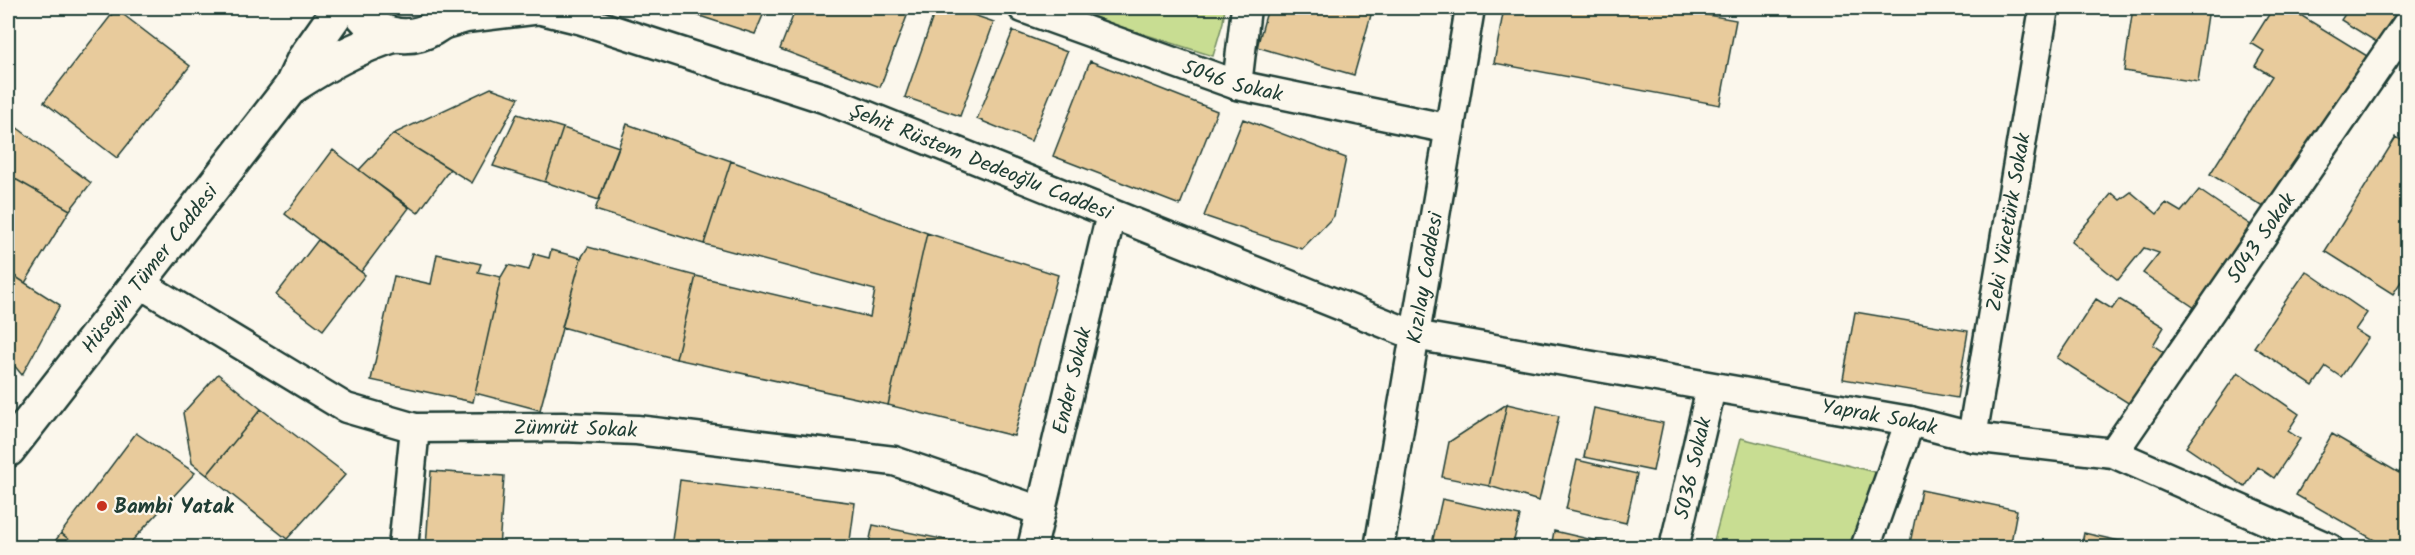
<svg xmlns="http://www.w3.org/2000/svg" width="2415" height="555" viewBox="0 0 2415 555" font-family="Kalam,sans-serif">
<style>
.green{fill:#c8dd92;stroke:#748d63;stroke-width:1.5}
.building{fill:#e8cb9c;stroke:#1f3d34;stroke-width:1.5}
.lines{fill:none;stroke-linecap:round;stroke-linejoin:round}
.street-casing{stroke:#1f3d34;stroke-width:33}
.secondary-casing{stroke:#1f3d34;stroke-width:38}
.street{stroke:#fbf7ec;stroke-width:28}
.secondary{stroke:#fbf7ec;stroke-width:33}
.poi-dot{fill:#c8321e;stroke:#fbf7ec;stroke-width:2}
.labels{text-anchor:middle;stroke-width:4.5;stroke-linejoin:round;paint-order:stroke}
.street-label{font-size:21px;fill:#1f3d34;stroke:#fbf7ec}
.poi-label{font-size:21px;font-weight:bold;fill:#1f3d34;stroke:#fbf7ec;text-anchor:start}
</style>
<rect width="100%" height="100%" fill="#fbf7ec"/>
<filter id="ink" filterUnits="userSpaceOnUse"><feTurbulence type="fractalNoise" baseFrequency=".0167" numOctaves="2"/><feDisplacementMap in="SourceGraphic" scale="12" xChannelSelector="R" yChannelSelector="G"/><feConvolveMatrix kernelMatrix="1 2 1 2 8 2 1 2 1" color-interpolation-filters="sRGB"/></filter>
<g filter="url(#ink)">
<path class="green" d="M1072,8H1225L1223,22L1213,56L1115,25Z
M1741,438L1882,474L1853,547L1712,548Z"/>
<path class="building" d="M675,8H766L755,34Z
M796,8H910L880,87L780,49Z
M936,8H953L994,22L960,116L905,97Z
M1268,8H1373L1354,75L1257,47Z
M1504,8H1669L1736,20L1720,105L1494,63Z
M2133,8H2209L2198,82L2124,71Z
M2273,8H2289L2372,59L2275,214L2210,174L2272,76L2255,66L2264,51L2251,43Z
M2349,8H2408L2383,46L2341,20Z
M116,9L190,66L117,158L44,102Z
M1013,31L1067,52L1031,141L977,119Z
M1090,61L1217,111L1180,205L1053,156Z
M491,88L519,98L472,183L393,134Z
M517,114L563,128L545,182L493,166Z
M1243,119L1346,158L1334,216L1302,249L1204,216Z
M8,121L91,183L70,210L8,175Z
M627,124L731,161L704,244L595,210Z
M563,128L619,147L599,200L545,182Z
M393,134L450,169L418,213L359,170Z
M2396,137L2408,144V271L2393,294L2325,251Z
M333,150L409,208L361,272L285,214Z
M731,161L927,233L888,405L676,359L696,276L870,317L875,290L704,244Z
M8,175L70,210L25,283L8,271Z
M2199,190L2258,230L2198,310L2143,273L2159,253L2144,248L2118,280L2071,242L2112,193L2120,200L2131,192L2157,214L2166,203L2181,212Z
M927,233L1058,275L1014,436L888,405Z
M318,240L365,275L323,330L276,295Z
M588,247L696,276L676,359L562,327L581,258Z
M551,250L581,258L540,410L475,393L501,277L508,265L529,270L534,254L549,258Z
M437,254L481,264L478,272L501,277L473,402L371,380L394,276L431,284Z
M2306,271L2367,313L2355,330L2368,338L2341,377L2326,367L2313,386L2254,347Z
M8,272L60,305L22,375L8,358Z
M2096,299L2112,309L2119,299L2164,327L2153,345L2166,354L2133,406L2057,358Z
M1855,312L1968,331L1957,398L1843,379Z
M2238,372L2299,414L2288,431L2300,439L2274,478L2258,467L2245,487L2186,447Z
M218,374L261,409L207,475L192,463L183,413Z
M1507,404L1559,416L1539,501L1489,486Z
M1507,404L1489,486L1442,477L1449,442Z
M1594,408L1663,423L1653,471L1584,457Z
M261,409L346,474L287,539L207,475Z
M136,433L195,473L131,542L137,548H80L61,533Z
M2332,434L2399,473L2408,458V548H2388L2296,495Z
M1577,460L1637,474L1626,523L1566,509Z
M431,471L504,476L499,548H426Z
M680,480L855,503L849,548H671Z
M1921,490L2017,510L2010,548H1909Z
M1442,499L1520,516L1512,548H1431Z
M873,525L961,543L960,548H868Z
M1554,531L1627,548H1551Z
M61,533L80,548H50Z
M2084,533L2150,548H2081Z"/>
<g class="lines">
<defs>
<g id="street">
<path id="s1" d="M533,8L582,20L823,98L1414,335L1910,421L1972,437L2113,453L2329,548"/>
<path id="s2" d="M1023,8L1237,85L1450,129"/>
<path d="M438,26L466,18L541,9"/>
<path d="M1237,85L1246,8"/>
<path id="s3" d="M139,283L346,408L415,428L562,427L637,430L894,461L1041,511"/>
<path id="s4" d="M1972,437L2044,8"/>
<path id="s5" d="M2113,453L2408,23"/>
<path d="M403,548L415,428"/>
<path id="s6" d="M1032,548L1111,214"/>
<path id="s7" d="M1379,548L1470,8"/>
<path id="s8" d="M1674,548L1711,388"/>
<path d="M1865,548L1910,421"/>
</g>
<g id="secondary">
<path d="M340,8L304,59L291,87C327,64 354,48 395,35"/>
<path d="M357,8C382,46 429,44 455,8"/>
<path id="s9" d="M8,450L291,87"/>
</g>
</defs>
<use href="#street" class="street-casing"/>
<use href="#secondary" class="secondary-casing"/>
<use href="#street" class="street"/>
<use href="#secondary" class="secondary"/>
</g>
</g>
<circle class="poi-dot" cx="102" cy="506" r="6"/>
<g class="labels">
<g class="street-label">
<text dy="7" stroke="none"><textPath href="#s2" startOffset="222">5046 Sokak</textPath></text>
<text dy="7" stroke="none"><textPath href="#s1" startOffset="474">Şehit Rüstem Dedeoğlu Caddesi</textPath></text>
<text dy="7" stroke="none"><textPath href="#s4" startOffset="218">Zeki Yücetürk Sokak</textPath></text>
<text dy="7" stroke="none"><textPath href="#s5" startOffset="261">5043 Sokak</textPath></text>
<text dy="7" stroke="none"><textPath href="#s9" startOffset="230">Hüseyin Tümer Caddesi</textPath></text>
<text dy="7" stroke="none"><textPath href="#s7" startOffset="274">Kızılay Caddesi</textPath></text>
<text dy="7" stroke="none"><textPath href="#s6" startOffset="172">Ender Sokak</textPath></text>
<text dy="7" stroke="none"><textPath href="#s1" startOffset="1413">Yaprak Sokak</textPath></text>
<text dy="7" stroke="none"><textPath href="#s3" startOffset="474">Zümrüt Sokak</textPath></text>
<text dy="7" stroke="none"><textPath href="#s8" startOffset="82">5036 Sokak</textPath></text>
</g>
<g class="poi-label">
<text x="114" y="513">Bambi Yatak</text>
</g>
</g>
<rect width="2415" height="555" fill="none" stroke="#fbf7ec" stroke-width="30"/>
<rect x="15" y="15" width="2385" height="525" fill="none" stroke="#1f3d34" stroke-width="2" filter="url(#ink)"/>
</svg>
